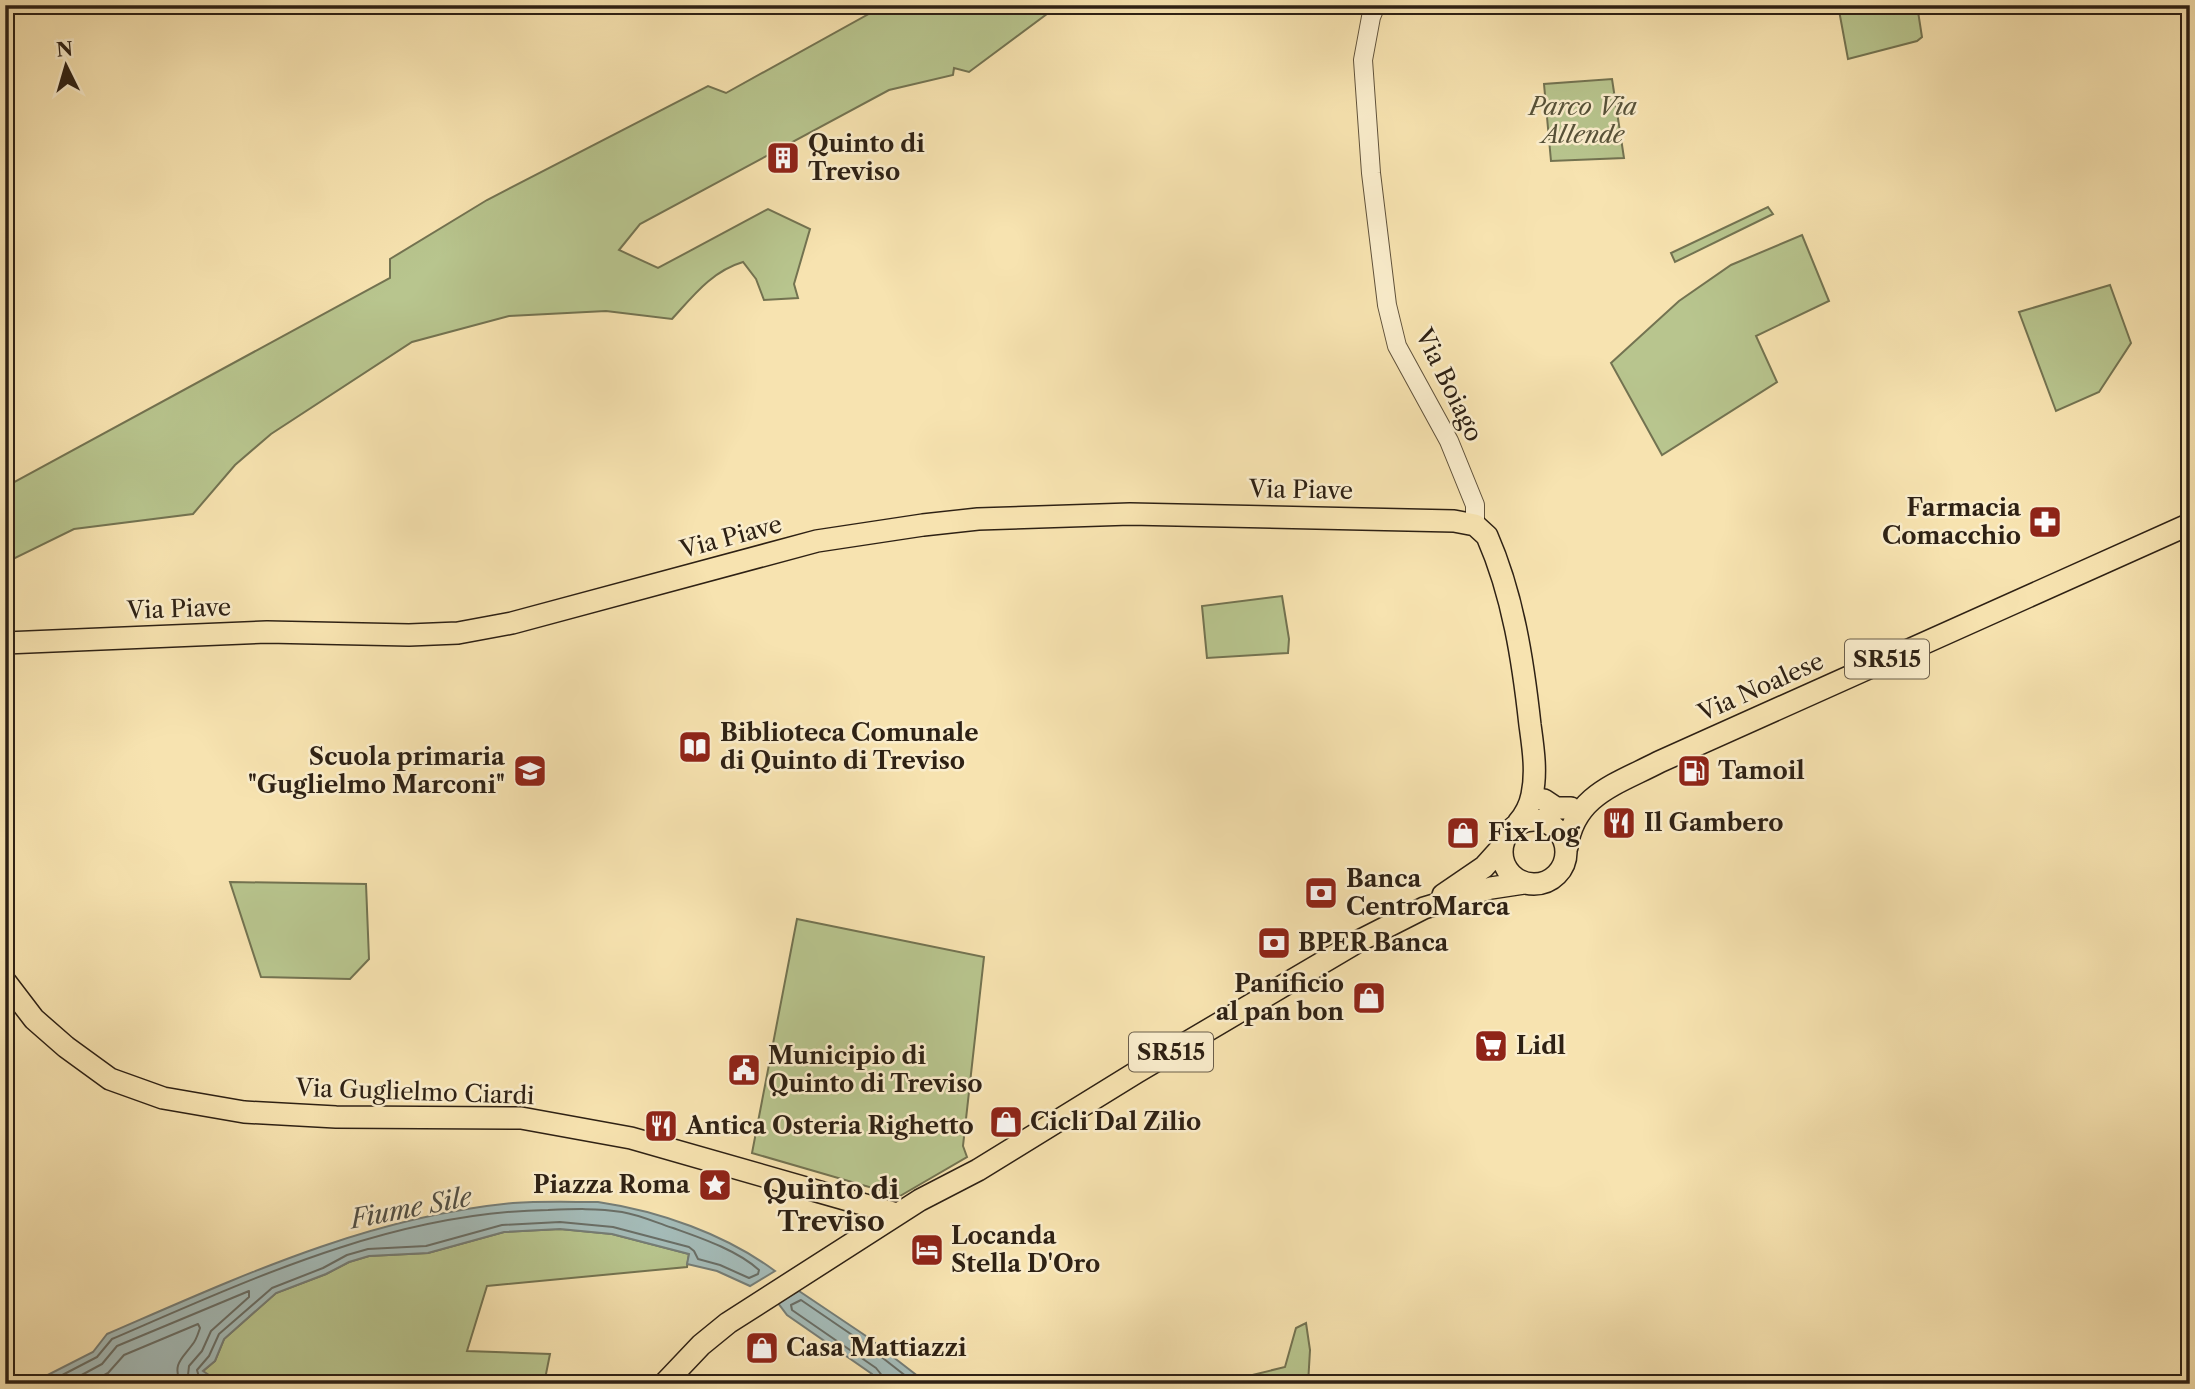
<svg xmlns="http://www.w3.org/2000/svg" width="2195" height="1389" viewBox="0 0 2195 1389" font-family="'Libre Caslon Text',serif">
<style>
.green{fill:#b8c58e;stroke:#737351;stroke-width:2}
.water{fill:#a4bbb8;stroke:#757d76;stroke-width:2}
.lines{fill:none;stroke-linecap:round;stroke-linejoin:round}
.shore{stroke:#696e66;stroke-width:2}
.minor-casing{stroke:#60523b;stroke-width:20}
.major-casing{stroke:#2e2114;stroke-width:24}
.minor{stroke:#faedcc;stroke-width:18}
.major{stroke:#f7e3b0;stroke-width:21}
.labels{text-anchor:middle;stroke-width:5;stroke-linejoin:round;paint-order:stroke}
.shield{fill:#faedcc;stroke:#6b5e4b;stroke-width:2}
.shield-label{font-size:23px;font-weight:bold;fill:#2e2114}
.park-label{font-size:24px;font-style:italic;fill:#575239;stroke:#faedcc}
.poi-label{font-size:24px;font-weight:bold;fill:#2e2114;stroke:#faedcc;text-anchor:start}
.street-label{font-size:24px;fill:#2e2114;stroke:#faedcc}
.water-label{font-size:26px;font-style:italic;fill:#514f45;stroke:#faedcc}
.quarter-label{font-size:28px;font-weight:bold;fill:#2e2114;stroke:#faedcc}
</style>
<rect width="100%" height="100%" fill="#f7e3b0"/>
<filter id="stains"><feTurbulence type="fractalNoise" baseFrequency=".00286" numOctaves="4"/><feColorMatrix values="0 0 0 0 .2 0 0 0 0 .09 0 0 0 0 .02 0 0 0 .5 -.17"/></filter>
<radialGradient id="worn" r=".72"><stop offset=".6" stop-color="#630" stop-opacity="0"/><stop offset="1" stop-color="#630" stop-opacity=".3"/></radialGradient>
<path class="green" d="M885,5H1059L969,72L954,68L953,75L889,90L640,224L619,250L658,268L768,209L810,229L794,284L798,298L764,300L756,279L743,262C712,271 693,296 672,319L606,311L509,316L412,342L271,434L235,465L193,514L74,529L5,563V487L390,278V259L487,200L708,86L726,93Z
M1838,5H1917L1922,37L1917,41L1848,59Z
M1612,79L1624,158L1551,161L1544,84Z
M1768,207L1773,214L1675,262L1671,253Z
M1802,235L1829,301L1756,336L1777,382L1662,455L1611,363L1679,301L1731,265Z
M2110,285L2131,343L2099,392L2056,411L2019,312Z
M1282,596L1289,639L1288,653L1207,658L1202,606Z
M230,882L366,884L369,959L350,979L261,977Z
M797,919L984,957L963,1146L967,1157L900,1196L752,1153Z
M560,1229L612,1234L689,1254L687,1267L487,1286L467,1351L550,1354L544,1384H222L202,1372L215,1361L224,1339L276,1293L326,1274L349,1262L369,1256L428,1253L504,1232Z
M1306,1323L1310,1350L1308,1384H1215L1285,1367L1296,1328Z"/>
<path class="water" d="M598,1202C659,1211 725,1234 775,1271L750,1286L717,1271L687,1264L689,1254L612,1234L560,1229L504,1232L428,1253L369,1256L349,1262L326,1274L276,1293L224,1339L215,1361L203,1371L222,1384H30L93,1352L107,1334C239,1277 367,1217 513,1203C541,1201 570,1202 598,1202Z
M799,1291L866,1336L928,1384H880L872,1374L787,1315L778,1303Z"/>
<g class="lines">
<path class="shore" d="M45,1384L97,1357L112,1339C251,1279 394,1212 548,1210C573,1209 598,1208 622,1212C640,1215 657,1223 673,1228C701,1238 737,1250 759,1270L758,1274L749,1278L720,1265L698,1259L694,1251L689,1247L613,1227L560,1222L502,1225L426,1246L368,1249L347,1255L323,1268L272,1288L219,1334L209,1356L197,1370L199,1377L208,1384
M65,1384L102,1364L117,1346L249,1291V1297L211,1331L202,1351L189,1366L188,1375L193,1384
M88,1384L108,1373L124,1355L198,1324L200,1328C198,1334 196,1341 192,1345C181,1360 173,1363 180,1384
M885,1384L884,1378L876,1368L792,1310L791,1305L801,1300L861,1341L916,1384"/>
<defs>
<path id="minor" d="M1376,5L1371,17L1363,60L1371,173L1387,305L1397,346L1449,441L1475,505V525"/>
<path id="major" d="M5,643L267,632L409,635L458,633L512,623L817,541L923,525L978,519L1130,514L1454,521L1475,525L1487,536C1513,595 1523,661 1530,725C1533,747 1537,772 1532,795C1530,805 1525,815 1518,823
M1544,800L1556,808H1571
M1502 852a32 32 0 1 1 64 0a32 32 0 1 1-64 0Z
M1567,847C1574,795 1617,784 1659,762L2190,524
M1443,895L1484,867L1502,847
M5,981L34,1019L66,1047L110,1079L163,1098L244,1112L336,1117L521,1118L631,1138L897,1214
M664,1384L701,1345L728,1323L920,1200L978,1170L1137,1072L1359,941L1424,908L1491,888L1524,883"/>
</defs>
<use href="#minor" class="minor-casing"/>
<use href="#major" class="major-casing"/>
<use href="#minor" class="minor"/>
<use href="#major" class="major"/>
</g>
<defs>
<symbol id="building-square" viewBox="-11 -11 22 22"><rect x="-9" y="-9" width="18" height="18" rx="4" fill="#8f2418" stroke="#faedcc"/><path d="M-4-6H4V6H1V3H-1V6H-4ZM-2.5-4.3h1.7v1.8h-1.7ZM.8-4.3h1.7v1.8H.8ZM-2.5-1h1.7V.8h-1.7ZM.8-1h1.7V.8H.8Z" fill="#fff"/></symbol>
<symbol id="pharmacy-square" viewBox="-11 -11 22 22"><rect x="-9" y="-9" width="18" height="18" rx="4" fill="#8f2418" stroke="#faedcc"/><path d="M-2-6h4v4h4v4h-4v4h-4v-4h-4v-4h4Z" fill="#fff"/></symbol>
<symbol id="library-square" viewBox="-11 -11 22 22"><rect x="-9" y="-9" width="18" height="18" rx="4" fill="#8f2418" stroke="#faedcc"/><path d="M-6-4Q-3-5.5-.7-3.5V5Q-3 3-6 4ZM6-4Q3-5.5 .7-3.5V5Q3 3 6 4Z" fill="#fff"/></symbol>
<symbol id="school-square" viewBox="-11 -11 22 22"><rect x="-9" y="-9" width="18" height="18" rx="4" fill="#8f2418" stroke="#faedcc"/><path d="M0-5L7-2L0 1L-7-2ZM-4 1L0 2.5L4 1V4Q0 6-4 4Z" fill="#fff"/></symbol>
<symbol id="fuel-square" viewBox="-11 -11 22 22"><rect x="-9" y="-9" width="18" height="18" rx="4" fill="#8f2418" stroke="#faedcc"/><path d="M-5.5-6h7V0h2V4h1.3V-2.5L3-4.5l.8-.8L6-3V5H2.5V1h-1V6h-7ZM-4.2-4.7v3.2H.2V-4.7Z" fill="#fff"/></symbol>
<symbol id="restaurant-square" viewBox="-11 -11 22 22"><rect x="-9" y="-9" width="18" height="18" rx="4" fill="#8f2418" stroke="#faedcc"/><path d="M-5-6h1v4h1v-4h1v4h1v-4h1v5L-1.5 .5V6h-2V.5L-5-1ZM5-6V6H3V1.5H1.5Q1.5-4 5-6Z" fill="#fff"/></symbol>
<symbol id="shop-square" viewBox="-11 -11 22 22"><rect x="-9" y="-9" width="18" height="18" rx="4" fill="#8f2418" stroke="#faedcc"/><path d="M-5-2.5h2.3a2.7 3.5 0 0 1 5.4 0H5L5.5 6h-11ZM-1.5-2.5h3a1.5 2.3 0 0 0-3 0Z" fill="#fff"/></symbol>
<symbol id="bank-square" viewBox="-11 -11 22 22"><rect x="-9" y="-9" width="18" height="18" rx="4" fill="#8f2418" stroke="#faedcc"/><path d="M-6-4H6V4H-6ZM0-2.3a2.3 2.3 0 1 0 0 4.6a2.3 2.3 0 1 0 0-4.6Z" fill="#fff"/></symbol>
<symbol id="supermarket-square" viewBox="-11 -11 22 22"><rect x="-9" y="-9" width="18" height="18" rx="4" fill="#8f2418" stroke="#faedcc"/><path d="M-6-5.5h2.5l.6 2H6L4.5 2H-2.5L-4.4-4H-6ZM-1.5 3.2a1.3 1.3 0 1 0 .1 0ZM3 3.2a1.3 1.3 0 1 0 .1 0Z" fill="#fff"/></symbol>
<symbol id="civic-square" viewBox="-11 -11 22 22"><rect x="-9" y="-9" width="18" height="18" rx="4" fill="#8f2418" stroke="#faedcc"/><path d="M-.6-6.5H3V-4.5H.6V-3L4-1V1h2V6H-6V1h2V-1L-.6-3ZM-1.2 2.5V6h2.4V2.5Z" fill="#fff"/></symbol>
<symbol id="sight-square" viewBox="-11 -11 22 22"><rect x="-9" y="-9" width="18" height="18" rx="4" fill="#8f2418" stroke="#faedcc"/><path d="M0-6L1.8-2.2L6-1.7L2.9 1.2L3.7 5.4L0 3.3L-3.7 5.4L-2.9 1.2L-6-1.7L-1.8-2.2Z" fill="#fff"/></symbol>
<symbol id="hotel-square" viewBox="-11 -11 22 22"><rect x="-9" y="-9" width="18" height="18" rx="4" fill="#8f2418" stroke="#faedcc"/><path d="M-6-4.5h1.5V1H6V5H4.5V3h-9V5H-6ZM-4 0a1.8 1.8 0 1 1 3.6 0ZM.5 0V-2.5h3Q6-2.5 6 0Z" fill="#fff"/></symbol>
</defs>
<g fill-rule="evenodd">
<use href="#building-square" x="764" y="139" width="38" height="38"/>
<use href="#pharmacy-square" x="2026" y="503" width="38" height="38"/>
<use href="#library-square" x="676" y="728" width="38" height="38"/>
<use href="#school-square" x="511" y="752" width="38" height="38"/>
<use href="#fuel-square" x="1675" y="752" width="38" height="38"/>
<use href="#restaurant-square" x="1600" y="804" width="38" height="38"/>
<use href="#shop-square" x="1444" y="814" width="38" height="38"/>
<use href="#bank-square" x="1302" y="874" width="38" height="38"/>
<use href="#bank-square" x="1255" y="924" width="38" height="38"/>
<use href="#shop-square" x="1350" y="979" width="38" height="38"/>
<use href="#supermarket-square" x="1472" y="1027" width="38" height="38"/>
<use href="#civic-square" x="725" y="1051" width="38" height="38"/>
<use href="#shop-square" x="987" y="1103" width="38" height="38"/>
<use href="#restaurant-square" x="642" y="1107" width="38" height="38"/>
<use href="#sight-square" x="696" y="1166" width="38" height="38"/>
<use href="#hotel-square" x="908" y="1231" width="38" height="38"/>
<use href="#shop-square" x="743" y="1329" width="38" height="38"/>
</g>
<g class="labels">
<g class="shield">
<rect x="1845" y="639.5" width="84" height="39" rx="5"/>
<rect x="1129" y="1032.5" width="84" height="39" rx="5"/>
</g>
<g class="shield-label">
<text x="1887" y="667">SR515</text>
<text x="1171" y="1060">SR515</text>
</g>
<g class="park-label">
<text x="1583" y="115">Parco Via<tspan x="1583" dy="28">Allende</tspan></text>
</g>
<g class="poi-label">
<text x="808" y="152">Quinto di<tspan x="808" dy="28">Treviso</tspan></text>
<text x="2021" y="516" text-anchor="end">Farmacia<tspan x="2021" dy="28">Comacchio</tspan></text>
<text x="720" y="741">Biblioteca Comunale<tspan x="720" dy="28">di Quinto di Treviso</tspan></text>
<text x="505" y="765" text-anchor="end">Scuola primaria<tspan x="505" dy="28">"Guglielmo Marconi"</tspan></text>
<text x="1718" y="779">Tamoil</text>
<text x="1644" y="831">Il Gambero</text>
<text x="1488" y="841">Fix Log</text>
<text x="1346" y="887">Banca<tspan x="1346" dy="28">CentroMarca</tspan></text>
<text x="1298" y="951">BPER Banca</text>
<text x="1344" y="992" text-anchor="end">Panificio<tspan x="1344" dy="28">al pan bon</tspan></text>
<text x="1516" y="1054">Lidl</text>
<text x="768" y="1064">Municipio di<tspan x="768" dy="28">Quinto di Treviso</tspan></text>
<text x="1030" y="1130">Cicli Dal Zilio</text>
<text x="686" y="1134">Antica Osteria Righetto</text>
<text x="690" y="1193" text-anchor="end">Piazza Roma</text>
<text x="951" y="1244">Locanda<tspan x="951" dy="28">Stella D'Oro</tspan></text>
<text x="786" y="1356">Casa Mattiazzi</text>
</g>
<g class="street-label">
<text transform="translate(1449 385) rotate(64)" y="8">Via Boiago</text>
<text transform="translate(1301 490) rotate(1)" y="8">Via Piave</text>
<text transform="translate(731 537) rotate(-15)" y="8">Via Piave</text>
<text transform="translate(179 609) rotate(-2)" y="8">Via Piave</text>
<text transform="translate(1761 687) rotate(-24)" y="8">Via Noalese</text>
<text transform="translate(415 1092) rotate(2)" y="8">Via Guglielmo Ciardi</text>
</g>
<g class="water-label">
<text transform="translate(411 1208) rotate(-11)" y="9">Fiume Sile</text>
</g>
<g class="quarter-label">
<text x="831" y="1199">Quinto di<tspan x="831" dy="32">Treviso</tspan></text>
</g>
</g>
<rect width="2195" height="1389" fill="none" stroke="#f7e3b0" stroke-width="28"/>
<rect x="7" y="7" width="2181" height="1375" fill="none" stroke="#2e2114" stroke-width="3.5"/>
<rect x="14" y="14" width="2167" height="1361" fill="none" stroke="#2e2114" stroke-width="2"/>
<g transform="translate(66 66) rotate(355)" stroke="#faedcc" stroke-width="5" paint-order="stroke">
<path d="M0-5L12 26L0 18L-12 26Z" fill="#2e2114"/>
<text y="-10" font-size="19" font-weight="bold" text-anchor="middle" fill="#2e2114">N</text>
</g>
<rect width="100%" height="100%" filter="url(#stains)"/>
<rect width="100%" height="100%" fill="url(#worn)"/>
</svg>
